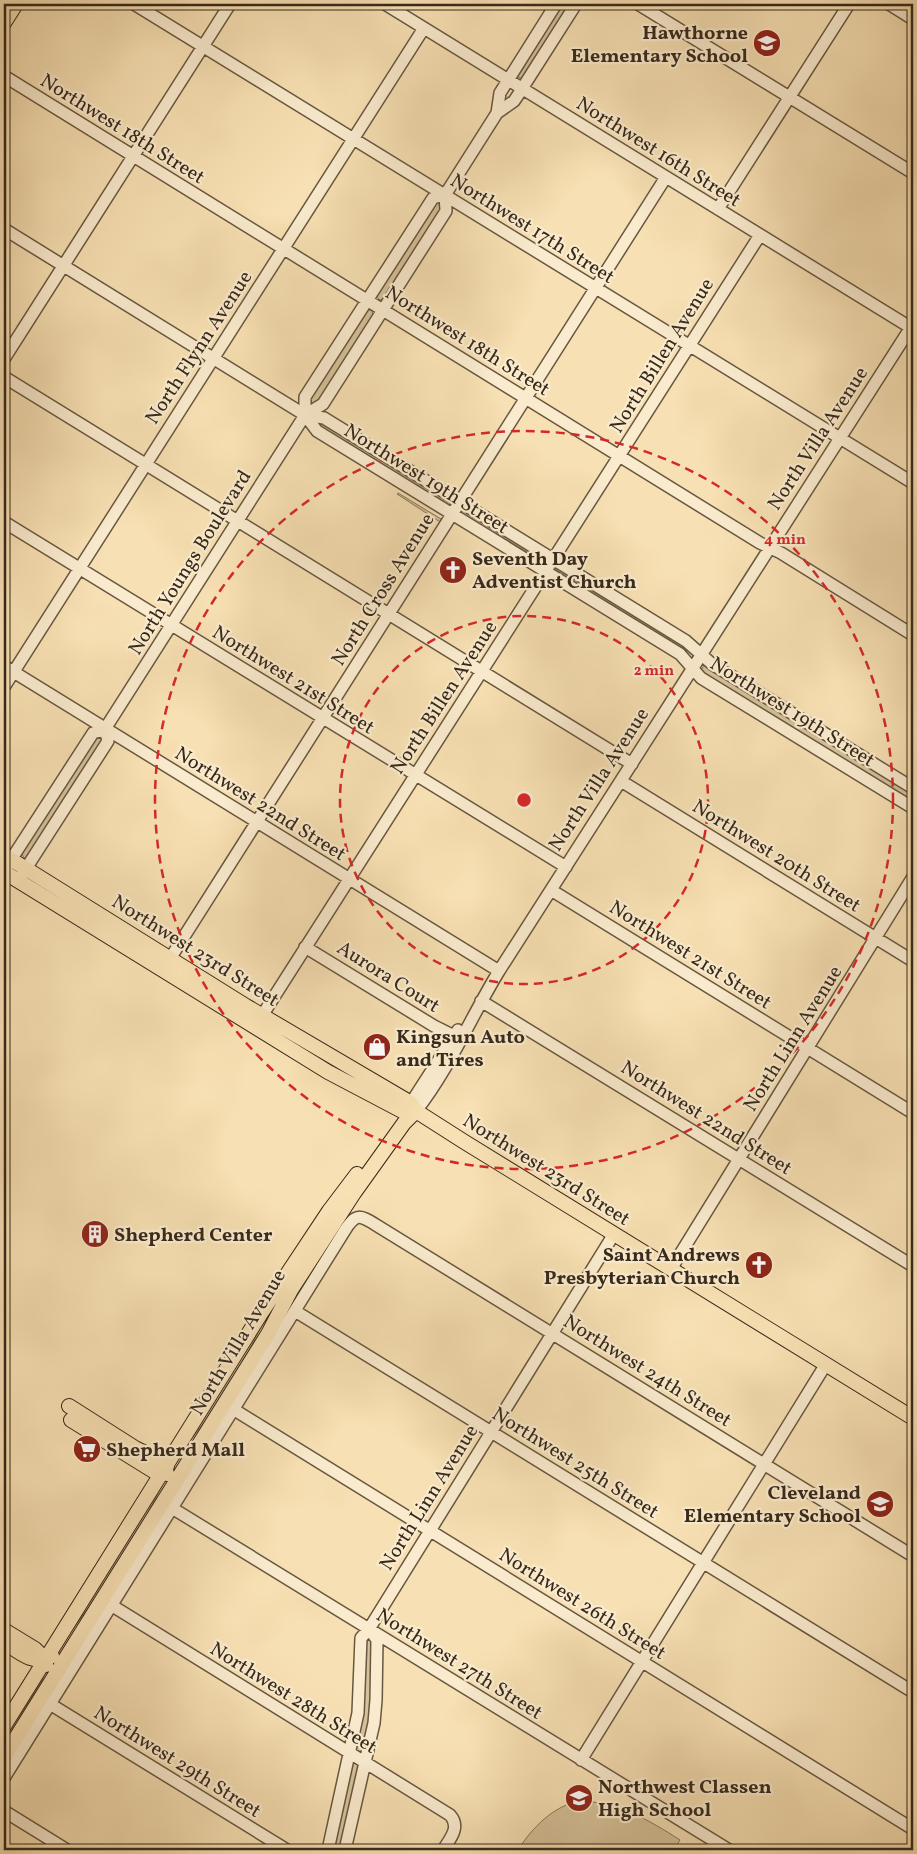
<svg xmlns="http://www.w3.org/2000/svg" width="917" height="1854" viewBox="0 0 917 1854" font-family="Vollkorn,serif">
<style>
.green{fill:#d6c199;stroke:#86755a}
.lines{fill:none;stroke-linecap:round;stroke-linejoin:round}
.minor-casing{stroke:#675740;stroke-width:14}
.major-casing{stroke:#37291a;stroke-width:16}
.minor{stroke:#faebce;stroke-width:11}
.major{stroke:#f7e0b3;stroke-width:14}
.ring{fill:none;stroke:#d62828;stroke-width:2.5;stroke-dasharray:9 6}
.labels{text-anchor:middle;stroke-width:4.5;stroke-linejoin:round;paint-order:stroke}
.poi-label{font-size:20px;font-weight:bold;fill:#37291a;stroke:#faebce;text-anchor:start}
.street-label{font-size:20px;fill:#37291a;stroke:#faebce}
.centre{fill:#d62828;stroke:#faebce;stroke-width:2.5}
.ring-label{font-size:15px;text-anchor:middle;font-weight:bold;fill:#d62828;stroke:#faebce;stroke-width:4.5;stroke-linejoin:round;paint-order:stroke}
</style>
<rect width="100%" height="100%" fill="#f7e0b3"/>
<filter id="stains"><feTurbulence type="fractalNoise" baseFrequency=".004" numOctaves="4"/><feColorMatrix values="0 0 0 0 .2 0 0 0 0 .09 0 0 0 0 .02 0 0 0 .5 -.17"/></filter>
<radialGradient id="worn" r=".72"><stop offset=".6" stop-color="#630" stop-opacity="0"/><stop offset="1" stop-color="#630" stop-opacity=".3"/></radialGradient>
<path class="green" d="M560,4H572L522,79L515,75Z
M438,200L444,207L385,299L379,300L376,294Z
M368,310H372L373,317L321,402L311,405L309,401L310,394Z
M319,421L450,501L451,505L450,507L318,427L317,422Z
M398,493L441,519L440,522L397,494Z
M463,510L542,557V563L540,564L460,514Z
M559,568L686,646V650L684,651L554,572Z
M706,665L913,792V804L704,675L701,671L702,668Z
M98,731L107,737L26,859L24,858L21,852Z
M262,1325L239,1370L220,1402L185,1447Z
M163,1484L132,1543L111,1578L68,1635Z
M371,1637C378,1676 370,1719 363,1758L355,1753L363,1713L365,1639Z
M42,1674H44L42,1681L21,1714L4,1750V1735Z
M353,1759L359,1763L343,1850H332Z
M580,1801C618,1802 649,1820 680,1840L674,1850H518C531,1829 554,1805 580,1801Z"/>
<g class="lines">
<defs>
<path id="minor" d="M134,4L913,483
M385,4L913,329
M638,4L913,173
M889,4L913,19
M4,76L760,543L781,553L913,635
M497,113L500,93L556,4
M718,209L849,4
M4,229L305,415L324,418L686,641L712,664L913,788
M4,359L230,4
M4,377L632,764
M305,415L317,431L680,654L701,678L913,808
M305,415V397L433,198L445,195
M4,522L566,867
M4,666L499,971
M4,687L424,28
M621,781L913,961
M7,866L93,733L105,729L305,415L323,404L446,211L445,195L497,113L514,101L518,95L576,4
M18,881L108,741L105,729
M551,890L913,1113
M305,947L434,1026L454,1036
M166,965L666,177
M481,1001L913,1266
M258,1022L760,235
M407,1109L458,1030
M416,1111C449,1069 471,1017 499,971L913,324
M671,1269L913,877
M295,1311L913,1692
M233,1409L913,1829
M172,1508L729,1850
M111,1605L450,1815C461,1827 450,1839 443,1850
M50,1704L287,1850
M581,1760L826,1364
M4,1778L345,1230C356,1213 360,1215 376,1225L913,1556
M4,1811L67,1850
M328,1850L358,1713L361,1638L369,1629L614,1234
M345,1850L374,1723L376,1700L377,1640L370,1630"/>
<path id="major" d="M4,23L16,4
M4,855L246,1006L411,1103L416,1111L463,1141L913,1418
M4,872L328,1072L404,1112L416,1111
M69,1406L135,1448L158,1459L165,1467L167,1474
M71,1420L155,1472L167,1466
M4,1630L35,1649L46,1660V1665
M4,1642C19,1652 33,1666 52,1656
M4,1726L260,1315L329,1211L357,1174
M4,1757L268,1334L291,1290L354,1193L404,1123L416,1111"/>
</defs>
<use href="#minor" class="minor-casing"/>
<use href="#major" class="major-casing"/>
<use href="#minor" class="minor"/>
<use href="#major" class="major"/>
</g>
<g class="ring">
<circle cx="524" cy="800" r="184"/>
<circle cx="524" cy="800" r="369"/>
</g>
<defs>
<symbol id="school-disc" viewBox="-11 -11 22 22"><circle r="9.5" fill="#8f2418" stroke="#faebce"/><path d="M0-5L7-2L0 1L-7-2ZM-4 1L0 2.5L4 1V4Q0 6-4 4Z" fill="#fff"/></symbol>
<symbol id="church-disc" viewBox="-11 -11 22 22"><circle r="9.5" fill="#8f2418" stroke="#faebce"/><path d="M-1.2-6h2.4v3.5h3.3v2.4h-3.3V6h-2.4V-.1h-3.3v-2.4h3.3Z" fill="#fff"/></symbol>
<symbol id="shop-disc" viewBox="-11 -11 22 22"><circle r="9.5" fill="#8f2418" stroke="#faebce"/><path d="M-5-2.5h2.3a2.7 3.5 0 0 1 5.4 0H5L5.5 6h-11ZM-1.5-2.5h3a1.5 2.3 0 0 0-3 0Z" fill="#fff"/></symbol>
<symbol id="building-disc" viewBox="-11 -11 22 22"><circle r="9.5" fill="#8f2418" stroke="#faebce"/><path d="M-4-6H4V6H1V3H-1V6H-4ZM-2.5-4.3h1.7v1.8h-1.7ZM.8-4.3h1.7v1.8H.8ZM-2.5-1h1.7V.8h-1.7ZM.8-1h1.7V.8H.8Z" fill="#fff"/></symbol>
<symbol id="supermarket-disc" viewBox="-11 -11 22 22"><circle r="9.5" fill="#8f2418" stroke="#faebce"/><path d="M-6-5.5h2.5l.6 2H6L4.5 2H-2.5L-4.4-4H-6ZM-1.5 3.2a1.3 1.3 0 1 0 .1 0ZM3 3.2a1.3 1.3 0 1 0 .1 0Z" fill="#fff"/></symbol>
</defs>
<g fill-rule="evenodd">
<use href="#school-disc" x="751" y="27" width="32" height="32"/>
<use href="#church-disc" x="437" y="554" width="32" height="32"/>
<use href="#shop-disc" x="361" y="1031" width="32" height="32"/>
<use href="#building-disc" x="79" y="1218" width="32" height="32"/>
<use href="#church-disc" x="743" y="1249" width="32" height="32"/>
<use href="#supermarket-disc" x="71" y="1433" width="32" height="32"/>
<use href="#school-disc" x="864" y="1488" width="32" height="32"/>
<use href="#school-disc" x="563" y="1782" width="32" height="32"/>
</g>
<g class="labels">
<g class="poi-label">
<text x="748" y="39" text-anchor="end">Hawthorne<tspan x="748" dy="23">Elementary School</tspan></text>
<text x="472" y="565">Seventh Day<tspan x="472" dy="23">Adventist Church</tspan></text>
<text x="396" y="1043">Kingsun Auto<tspan x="396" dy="23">and Tires</tspan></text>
<text x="114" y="1241">Shepherd Center</text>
<text x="740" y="1261" text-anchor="end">Saint Andrews<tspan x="740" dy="23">Presbyterian Church</tspan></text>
<text x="106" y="1456">Shepherd Mall</text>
<text x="861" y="1499" text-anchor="end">Cleveland<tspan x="861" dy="23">Elementary School</tspan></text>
<text x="598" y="1793">Northwest Classen<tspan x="598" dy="23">High School</tspan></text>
</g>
<g class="street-label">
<text transform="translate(123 128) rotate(32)" y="7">Northwest 18th Street</text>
<text transform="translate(659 151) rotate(32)" y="7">Northwest 16th Street</text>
<text transform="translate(533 228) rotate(32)" y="7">Northwest 17th Street</text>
<text transform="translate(468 340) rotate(32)" y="7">Northwest 18th Street</text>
<text transform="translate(198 347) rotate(-57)" y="7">North Flynn Avenue</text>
<text transform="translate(661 355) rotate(-58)" y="7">North Billen Avenue</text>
<text transform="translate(817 438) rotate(-57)" y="7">North Villa Avenue</text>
<text transform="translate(427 478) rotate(32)" y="7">Northwest 19th Street</text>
<text transform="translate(189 562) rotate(-58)" y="7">North Youngs Boulevard</text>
<text transform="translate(382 589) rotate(-58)" y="7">North Cross Avenue</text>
<text transform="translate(294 679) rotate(32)" y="7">Northwest 21st Street</text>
<text transform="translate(443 697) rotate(-57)" y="7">North Billen Avenue</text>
<text transform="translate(793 711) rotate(32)" y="7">Northwest 19th Street</text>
<text transform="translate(598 779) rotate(-57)" y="7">North Villa Avenue</text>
<text transform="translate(261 803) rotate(32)" y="7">Northwest 22nd Street</text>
<text transform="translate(777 855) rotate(32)" y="7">Northwest 20th Street</text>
<text transform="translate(196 950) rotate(32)" y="7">Northwest 23rd Street</text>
<text transform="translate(691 954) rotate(32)" y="7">Northwest 21st Street</text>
<text transform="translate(389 976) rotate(32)" y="7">Aurora Court</text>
<text transform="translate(792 1038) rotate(-58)" y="7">North Linn Avenue</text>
<text transform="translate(707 1117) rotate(32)" y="7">Northwest 22nd Street</text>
<text transform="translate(547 1169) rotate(32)" y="7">Northwest 23rd Street</text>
<text transform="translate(237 1342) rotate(-59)" y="7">North Villa Avenue</text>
<text transform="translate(648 1370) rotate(32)" y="7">Northwest 24th Street</text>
<text transform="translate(576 1462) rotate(32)" y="7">Northwest 25th Street</text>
<text transform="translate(428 1497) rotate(-58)" y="7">North Linn Avenue</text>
<text transform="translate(583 1603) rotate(32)" y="7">Northwest 26th Street</text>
<text transform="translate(460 1663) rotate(32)" y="7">Northwest 27th Street</text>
<text transform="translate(294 1697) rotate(32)" y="7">Northwest 28th Street</text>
<text transform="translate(178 1761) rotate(32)" y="7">Northwest 29th Street</text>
</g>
</g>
<circle cx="524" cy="800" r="8" class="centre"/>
<g class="ring-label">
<text x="785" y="544">4 min</text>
<text x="654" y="675">2 min</text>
</g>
<rect width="917" height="1854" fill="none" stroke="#f7e0b3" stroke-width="20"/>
<rect x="5" y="5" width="907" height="1844" fill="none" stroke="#37291a" stroke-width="2.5"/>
<rect x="10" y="10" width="897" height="1834" fill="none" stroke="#37291a"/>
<rect width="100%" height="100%" filter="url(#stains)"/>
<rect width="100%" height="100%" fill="url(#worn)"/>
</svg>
